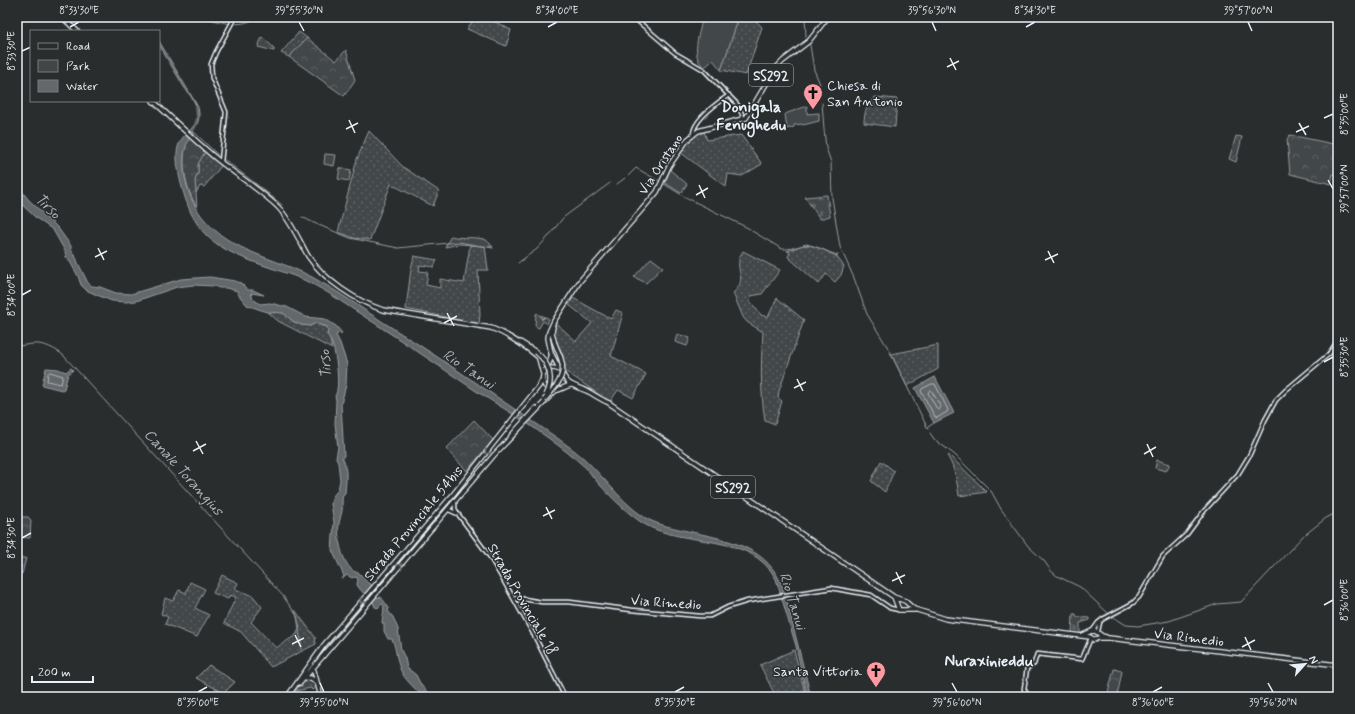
<svg xmlns="http://www.w3.org/2000/svg" width="1355" height="714" viewBox="0 0 1355 714" font-family="Mynerve,sans-serif">
<style>
.grass{fill:url(#grass-dots);stroke:#959ca0}
.forest{fill:url(#forest-crowns);stroke:#959ca0}
.cemetery{fill:url(#cemetery-stones);stroke:#959ca0}
.green{fill:#424648;stroke:#959ca0}
.water{fill:#63686b;stroke:#989fa3}
.lines{fill:none;stroke-linecap:round;stroke-linejoin:round}
.shore{stroke:#b3bac0;stroke-width:1}
.stream{stroke:#989fa3;stroke-width:1}
.canal{stroke:#63686b;stroke-width:2}
.minor-casing{stroke:#e8f1f8;stroke-width:5.5}
.major-casing{stroke:#e8f1f8;stroke-width:6}
.minor{stroke:#2a2d2e;stroke-width:2.5}
.major{stroke:#2a2d2e;stroke-width:3.5}
.major-bridge-casing{stroke:#e8f1f8;stroke-width:6;stroke-linecap:butt}
.major-bridge{stroke:#2a2d2e;stroke-width:3.5}
.oneway{stroke:#6c7275}
.ticks{fill:none;stroke:#e8f1f8;stroke-width:1.5}
.labels{text-anchor:middle;stroke-width:3;stroke-linejoin:round;paint-order:stroke}
.shield{fill:#2a2d2e;stroke:#afb6bb;stroke-width:1}
.shield-label{font-size:13px;font-weight:bold;fill:#e8f1f8}
.poi-label{font-size:14px;fill:#e8f1f8;stroke:#2a2d2e;text-anchor:start}
.street-label{font-size:14px;fill:#e8f1f8;stroke:#2a2d2e}
.water-label{font-size:15px;font-style:italic;fill:#acb3b9;stroke:#2a2d2e}
.quarter-label{font-size:16px;font-weight:bold;fill:#e8f1f8;stroke:#2a2d2e}
.neatline{fill:none;stroke:#e8f1f8;stroke-width:1.5}
.ticks-label{font-size:10px;text-anchor:middle;fill:#e8f1f8}
</style>
<defs>
<pattern id="grass-dots" width="8" height="8" patternUnits="userSpaceOnUse"><rect width="8" height="8" fill="#424648"/><path d="M2 2h.1M6 6h.1" fill="none" stroke="#5d6163" stroke-width="1.8" stroke-linecap="round"/></pattern>
<pattern id="forest-crowns" width="20" height="18" patternUnits="userSpaceOnUse"><rect width="20" height="18" fill="#424648"/><path d="M2 6a3 3 0 1 1 6 0M12 15a3 3 0 1 1 6 0" fill="none" stroke="#5d6163"/></pattern>
<pattern id="cemetery-stones" width="16" height="16" patternUnits="userSpaceOnUse"><rect width="16" height="16" fill="#424648"/><path d="M2 7V4a2 2 0 0 1 4 0v3zM10 15v-3a2 2 0 0 1 4 0v3z" fill="#5d6163"/></pattern>
</defs>
<rect width="100%" height="100%" fill="#2a2d2e"/>
<filter id="ink" filterUnits="userSpaceOnUse"><feTurbulence type="fractalNoise" baseFrequency=".025" numOctaves="2"/><feDisplacementMap in="SourceGraphic" scale="8" xChannelSelector="R" yChannelSelector="G"/><feConvolveMatrix kernelMatrix="1 2 1 2 8 2 1 2 1" color-interpolation-filters="sRGB"/></filter>
<g filter="url(#ink)">
<path class="grass" d="M476,17H486L511,30L506,46L467,29Z
M739,17H752L762,27L746,75L721,70Z
M299,32L307,38L289,57L281,53Z
M875,97L897,99L895,127L864,123C864,113 867,104 875,97Z
M369,131L403,167L439,191L433,206L391,184L370,240L354,238L338,232L357,159Z
M704,131L707,140L741,135L762,164L742,176L728,174L726,187L680,152C687,142 692,135 704,131Z
M205,152L222,165L204,187L200,186L196,193L195,180L198,173V164Z
M806,244L822,249L836,256L844,266L841,275L835,282L826,274L819,284L788,257L790,252L787,251Z
M470,245L485,246L488,270H478L480,315L479,324L406,309L411,269L414,256L437,260L434,267L420,265L419,271L428,272L426,285L440,288V279L464,283Z
M743,251L780,270L762,294L751,296L750,301L761,315L768,317L777,298L804,320L779,391L778,398L782,401L775,424L765,420C760,390 761,362 763,332L747,322L743,317L733,293C747,280 737,274 739,260C739,257 742,253 743,251Z
M573,298L611,319L616,310L623,313L611,356L646,374L633,398L618,390L610,402L565,371L563,355L553,334L556,323L576,341L592,323L569,305Z
M268,312H282L294,322L304,325L310,326L316,323L322,326H326L328,330L332,349L278,321Z
M938,345V369L907,386L891,354Z
M949,455L987,492L959,496C957,482 955,469 948,457Z
M881,461L894,471L885,492L871,481Z
M17,558H26L22,574L17,573Z
M222,575L238,583L235,589L253,596L262,607L251,622L276,648L296,635L300,627L295,610L315,637L316,644L271,667L241,632L224,623L236,597L230,595L228,599L213,593Z
M190,582L205,589L195,608L209,615L197,637L165,624L168,617L161,614L165,598L173,601L179,590L186,593Z
M794,650L806,697H776L760,665Z
M209,665L235,682L224,693L196,678Z
M310,678L316,684L317,687L312,690L311,688L295,691L304,680Z"/>
<path class="forest" d="M262,37L274,48V51L258,47Z
M307,38L336,61L346,50L355,80L344,96L289,57Z
M1290,135L1338,145V176L1333,174L1331,184L1290,174L1287,139Z
M1236,136L1242,137L1236,162L1229,159Z
M189,137L205,152L198,164V173L195,180L197,207C185,188 179,158 189,137Z
M451,236C460,239 477,236 486,240C489,242 491,245 493,247L460,244L445,247Z
M474,420L493,440L467,471L446,449Z
M1157,460L1170,464L1166,471L1155,468Z
M17,517H28L31,520L30,538L17,537Z
M1114,669L1122,671L1117,697H1104L1108,693Z"/>
<path class="cemetery" d="M827,195L830,216L820,219L805,197Z
M1073,614H1076V617L1090,618V620L1080,623V634L1072,633Z"/>
<path class="green" d="M703,17H739L721,70L713,60L705,67C689,59 700,31 703,17Z
M807,106V114L819,113V121L803,125L802,124L794,125V127L787,129L785,114Z
M325,154L336,155L334,166L324,164Z
M340,168L351,170L349,181L338,179Z
M670,170L687,184L681,193L665,183Z
M651,258L663,267L646,283L634,277Z
M537,313L541,317V315L545,317L542,318L541,317L542,320V319L546,317L549,319L547,324L543,321L539,328L535,326L536,314Z
M677,334L690,338L687,346L675,342Z"/>
<path class="water" d="M159,41L198,107C202,123 194,127 188,141C177,164 188,200 204,219C231,252 276,258 312,277C338,291 361,308 386,324C428,350 469,378 510,406C532,421 554,435 575,451C600,470 617,499 644,517C655,524 670,527 683,530C713,537 752,542 772,568C778,575 782,585 785,594L811,697H807L796,646L776,579C750,531 685,548 644,524C628,514 613,499 600,485C595,480 591,474 586,468C575,458 563,449 551,440C527,422 501,407 476,391C432,361 387,331 342,302C329,293 314,284 299,278C270,266 229,258 206,235C200,229 195,221 191,213C184,198 172,159 179,144C185,130 200,128 197,110C196,102 189,94 184,87C176,73 167,59 159,45Z
M17,185L28,199L58,228L71,246C70,252 77,256 78,263L88,283L92,286L100,287L116,293L131,294L181,279L210,277L235,281L241,283L248,290H253L264,295L251,293L253,299L260,304L270,303L287,307L306,317L325,319L336,326L342,333L337,334L336,335L340,343L347,364L346,385L341,404L344,456L342,457C348,468 346,482 345,493L343,495C341,501 343,505 342,511C341,515 340,519 339,523C337,537 341,560 352,570C354,572 357,572 360,574C364,578 366,583 371,584L372,593L378,598L381,597L389,608L388,611L393,617L398,629L401,650L405,658L407,668L416,675L421,685L432,697H423C416,689 407,682 402,673C396,662 397,650 392,639H388L384,631V623H382C382,616 385,611 383,604H381L379,608L375,607L373,602L372,603C368,596 361,592 357,585L358,578L354,577L352,578L347,575L342,579L344,576L332,550L334,522L331,504L333,496L338,490L340,480L338,463L336,458L338,447L335,424L336,400L335,396C341,388 336,342 327,335L328,330L326,326H322L316,323L310,326L301,325L294,322L283,313L268,312L261,310L247,305L237,293L238,291L226,288H219L214,286L193,285L177,287L136,301L126,302L112,301L97,295L86,290L81,285L78,276L69,260L66,257L65,251L53,230L36,218L17,200Z
M46,368L58,369L66,372L71,368L73,370L68,374L64,389L62,390L42,385Z
M935,377L954,413L934,423L915,388Z"/>
<g class="lines">
<path class="shore" d="M50,372L63,376L61,384L47,381L48,374Z
M932,384H935L948,410L947,412L937,418L935,417L921,391L922,389Z
M931,390L941,407L939,410L937,409L928,393L929,391Z"/>
<path class="stream" d="M200,17C219,21 240,30 257,17
M805,17L806,37
M810,45L814,70L820,84
M822,103L824,129L826,148L831,162L832,198L840,247L854,278L867,314L888,348
M194,132L218,155
M225,160L269,194
M628,176L636,168L659,181
M617,184L625,178
M664,184L685,197L750,229
M271,196L282,205
M302,217L314,223L350,238L398,248L459,242L493,248
M564,217L610,183
M752,231L782,249C790,250 799,245 807,245C816,245 828,253 838,255
M518,263L537,249L548,237L563,218
M17,346C23,346 28,344 34,344C44,343 56,349 64,356L283,596L297,616L301,643V650
M889,350L928,429
M928,427L934,423
M930,433L934,439L955,455L991,491L1001,509L1028,546L1044,561L1049,568
M1306,534L1326,518L1338,512
M1050,570L1057,576L1080,587L1109,614
M1112,616L1126,625L1138,626L1169,621L1217,604L1241,602L1304,535"/>
<path class="canal" d="M195,125L197,118L196,106"/>
<defs>
<path id="minor" d="M633,17L675,53L704,70L736,103L739,107L744,119
M693,134C694,119 717,103 729,95
M221,162L226,112L212,78L211,64L216,52L235,17
M455,502V509L458,514L490,557L501,576L535,637L565,697
M449,510L458,514
M514,599L517,598L542,602H569L632,610L700,616H710L728,607L748,601L831,588L871,595L890,608L899,610
M518,605L525,599
M1093,630L1098,623L1103,619L1133,603L1139,597L1163,556L1187,534L1204,511L1238,474L1249,456L1265,420L1276,400L1286,390L1329,354L1338,340
M1098,631L1100,622
M1029,697L1024,689L1027,668L1034,664L1037,654L1082,659L1091,638"/>
<path id="major" d="M62,17L77,31
M153,101C175,121 196,142 218,160C238,176 260,190 278,207C291,221 299,240 308,256C324,280 356,301 383,310L491,328C505,333 527,347 538,357C542,360 544,364 547,367
M553,327L552,332L554,341
M520,342L536,352
M551,356C551,367 537,375 545,386C547,388 549,390 553,391C559,391 565,386 571,385
M539,359L543,374
M548,368C566,367 560,376 569,383C575,387 583,389 589,392C596,396 602,400 609,403L894,597L905,601L914,609L946,619L1090,637L1094,640L1098,638H1109L1338,665
M560,370L551,353L548,338L549,332L554,321L580,281L657,192L669,166L687,140L698,131L746,118L775,69L783,61L809,41L828,17
M511,436L536,408
M894,597L899,610H915
M1083,635L1094,630L1102,636L1106,637
M313,667L321,697
M305,678H311L316,682
M300,683L494,455L556,390
M287,697L324,645L451,497L539,386L542,380"/>
</defs>
<use href="#minor" class="minor-casing"/>
<use href="#major" class="major-casing"/>
<use href="#minor" class="minor"/>
<use href="#major" class="major"/>
<defs>
<path id="major-bridge" d="M536,352C550,363 554,380 546,395
M544,400C555,388 567,376 561,359C559,353 556,347 554,341"/>
</defs>
<use href="#major-bridge" class="major-bridge-casing"/>
<use href="#major-bridge" class="major-bridge"/>
</g>
<defs><path id="oneway-chevron" d="M-2-3.5L2.5 0L-2 3.5" fill="none" stroke-width="1.6" stroke-linecap="round" stroke-linejoin="round"/></defs>
<g class="oneway">
<use href="#oneway-chevron" transform="translate(487 452) rotate(129)"/>
<use href="#oneway-chevron" transform="translate(400 566) rotate(-49)"/>
<use href="#oneway-chevron" transform="translate(362 601) rotate(131)"/>
</g>
</g>
<path class="ticks" d="M299,22L304,31M932,22L936,31M1248,22L1252,31M70,27L79,22M548,27L557,22M1026,27L1035,22M22,51L31,47M950,58L956,70M947,67L959,61M1324,118L1333,114M349,120L355,133M1299,123L1306,135M346,129L358,123M1296,132L1309,126M1328,180L1333,189M699,185L705,198M696,195L708,188M98,248L104,260M1048,251L1054,263M95,257L107,251M1045,260L1058,254M22,295L31,290M447,313L454,326M444,323L457,316M1324,362L1333,357M797,379L803,391M794,388L806,382M196,441L203,454M1147,444L1153,457M193,451L206,444M1144,454L1156,447M546,507L552,519M543,516L555,510M22,538L31,533M896,572L902,584M892,581L905,575M1324,605L1333,600M295,635L301,647M1245,637L1251,650M292,644L304,638M1242,647L1255,640M320,683L324,692M952,683L957,692M1268,683L1273,692M198,692L207,687M675,692L684,687M1153,692L1162,687"/>
<defs>
<symbol id="church-pin" viewBox="-11 -11 22 30"><path d="M0 17L-7.5 6A9.5 9.5 0 1 1 7.5 6Z" fill="#ff9aa2" stroke="#2a2d2e"/><path d="M-1.2-6h2.4v3.5h3.3v2.4h-3.3V6h-2.4V-.1h-3.3v-2.4h3.3Z" fill="#111"/></symbol>
</defs>
<g fill-rule="evenodd">
<use href="#church-pin" x="802" y="82" width="22" height="30"/>
<use href="#church-pin" x="865" y="660" width="22" height="30"/>
</g>
<g class="labels">
<g class="shield">
<rect x="749" y="64" width="44" height="22" rx="3"/>
<rect x="711" y="476" width="44" height="22" rx="3"/>
</g>
<g class="shield-label">
<text x="771" y="80">SS292</text>
<text x="733" y="492">SS292</text>
</g>
<g class="poi-label">
<text x="827" y="90">Chiesa di<tspan x="827" dy="16">San Antonio</tspan></text>
<text x="862" y="676" text-anchor="end">Santa Vittoria</text>
</g>
<g class="street-label">
<text transform="translate(660 164) rotate(-57)" y="5">Via Oristano</text>
<text transform="translate(413 523) rotate(-50)" y="5">Strada Provinciale 54bis</text>
<text transform="translate(523 599) rotate(60)" y="5">Strada Provinciale 18</text>
<text transform="translate(666 602) rotate(4)" y="5">Via Rimedio</text>
<text transform="translate(1189 637) rotate(7)" y="5">Via Rimedio</text>
</g>
<g class="water-label">
<text transform="translate(48 206) rotate(45)" y="5">Tirso</text>
<text transform="translate(325 364) rotate(-94)" y="5">Tirso</text>
<text transform="translate(469 369) rotate(34)" y="5">Rio Tanui</text>
<text transform="translate(184 472) rotate(48)" y="5">Canale Torangius</text>
<text transform="translate(793 601) rotate(73)" y="5">Rio Tanui</text>
</g>
<g class="quarter-label">
<text x="751" y="112">Donigala<tspan x="751" dy="18">Fenughedu</tspan></text>
<text x="989" y="666">Nuraxinieddu</text>
</g>
</g>
<rect width="1355" height="714" fill="none" stroke="#2a2d2e" stroke-width="44"/>
<rect x="30" y="30" width="130" height="72" fill="#2a2d2e" stroke="#767b7f"/>
<rect x="38" y="43" width="20" height="6" fill="#2a2d2e" stroke="#767b7f"/>
<text x="66" y="50" font-size="12" fill="#e8f1f8">Road</text>
<rect x="38" y="60" width="20" height="12" fill="#424648" stroke="#767b7f"/>
<text x="66" y="70" font-size="12" fill="#e8f1f8">Park</text>
<rect x="38" y="80" width="20" height="12" fill="#63686b" stroke="#767b7f"/>
<text x="66" y="90" font-size="12" fill="#e8f1f8">Water</text>
<g transform="translate(1305 664) rotate(63)" stroke="#2a2d2e" stroke-width="3" paint-order="stroke">
<path d="M0-3L7 15L0 10L-7 15Z" fill="#e8f1f8"/>
<text y="-6" font-size="11" font-weight="bold" text-anchor="middle" fill="#e8f1f8">N</text>
</g>
<path d="M32 676v6h61v-6" fill="none" stroke="#e8f1f8" stroke-width="2"/>
<text x="38" y="676" font-size="12" fill="#e8f1f8" stroke="#2a2d2e" stroke-width="3" paint-order="stroke">200 m</text>
<rect x="22" y="22" width="1311" height="670" class="neatline"/>
<g class="ticks-label">
<text x="79" y="14">8°33'30"E</text>
<text x="299" y="14">39°55'30"N</text>
<text x="557" y="14">8°34'00"E</text>
<text x="932" y="14">39°56'30"N</text>
<text x="1035" y="14">8°34'30"E</text>
<text x="1248" y="14">39°57'00"N</text>
<text transform="translate(11 51) rotate(-90)" y="4">8°33'30"E</text>
<text transform="translate(1344 114) rotate(-90)" y="4">8°35'00"E</text>
<text transform="translate(1344 189) rotate(-90)" y="4">39°57'00"N</text>
<text transform="translate(11 295) rotate(-90)" y="4">8°34'00"E</text>
<text transform="translate(1344 357) rotate(-90)" y="4">8°35'30"E</text>
<text transform="translate(11 538) rotate(-90)" y="4">8°34'30"E</text>
<text transform="translate(1344 600) rotate(-90)" y="4">8°36'00"E</text>
<text x="198" y="706">8°35'00"E</text>
<text x="324" y="706">39°55'00"N</text>
<text x="675" y="706">8°35'30"E</text>
<text x="957" y="706">39°56'00"N</text>
<text x="1153" y="706">8°36'00"E</text>
<text x="1273" y="706">39°56'30"N</text>
</g>
</svg>
